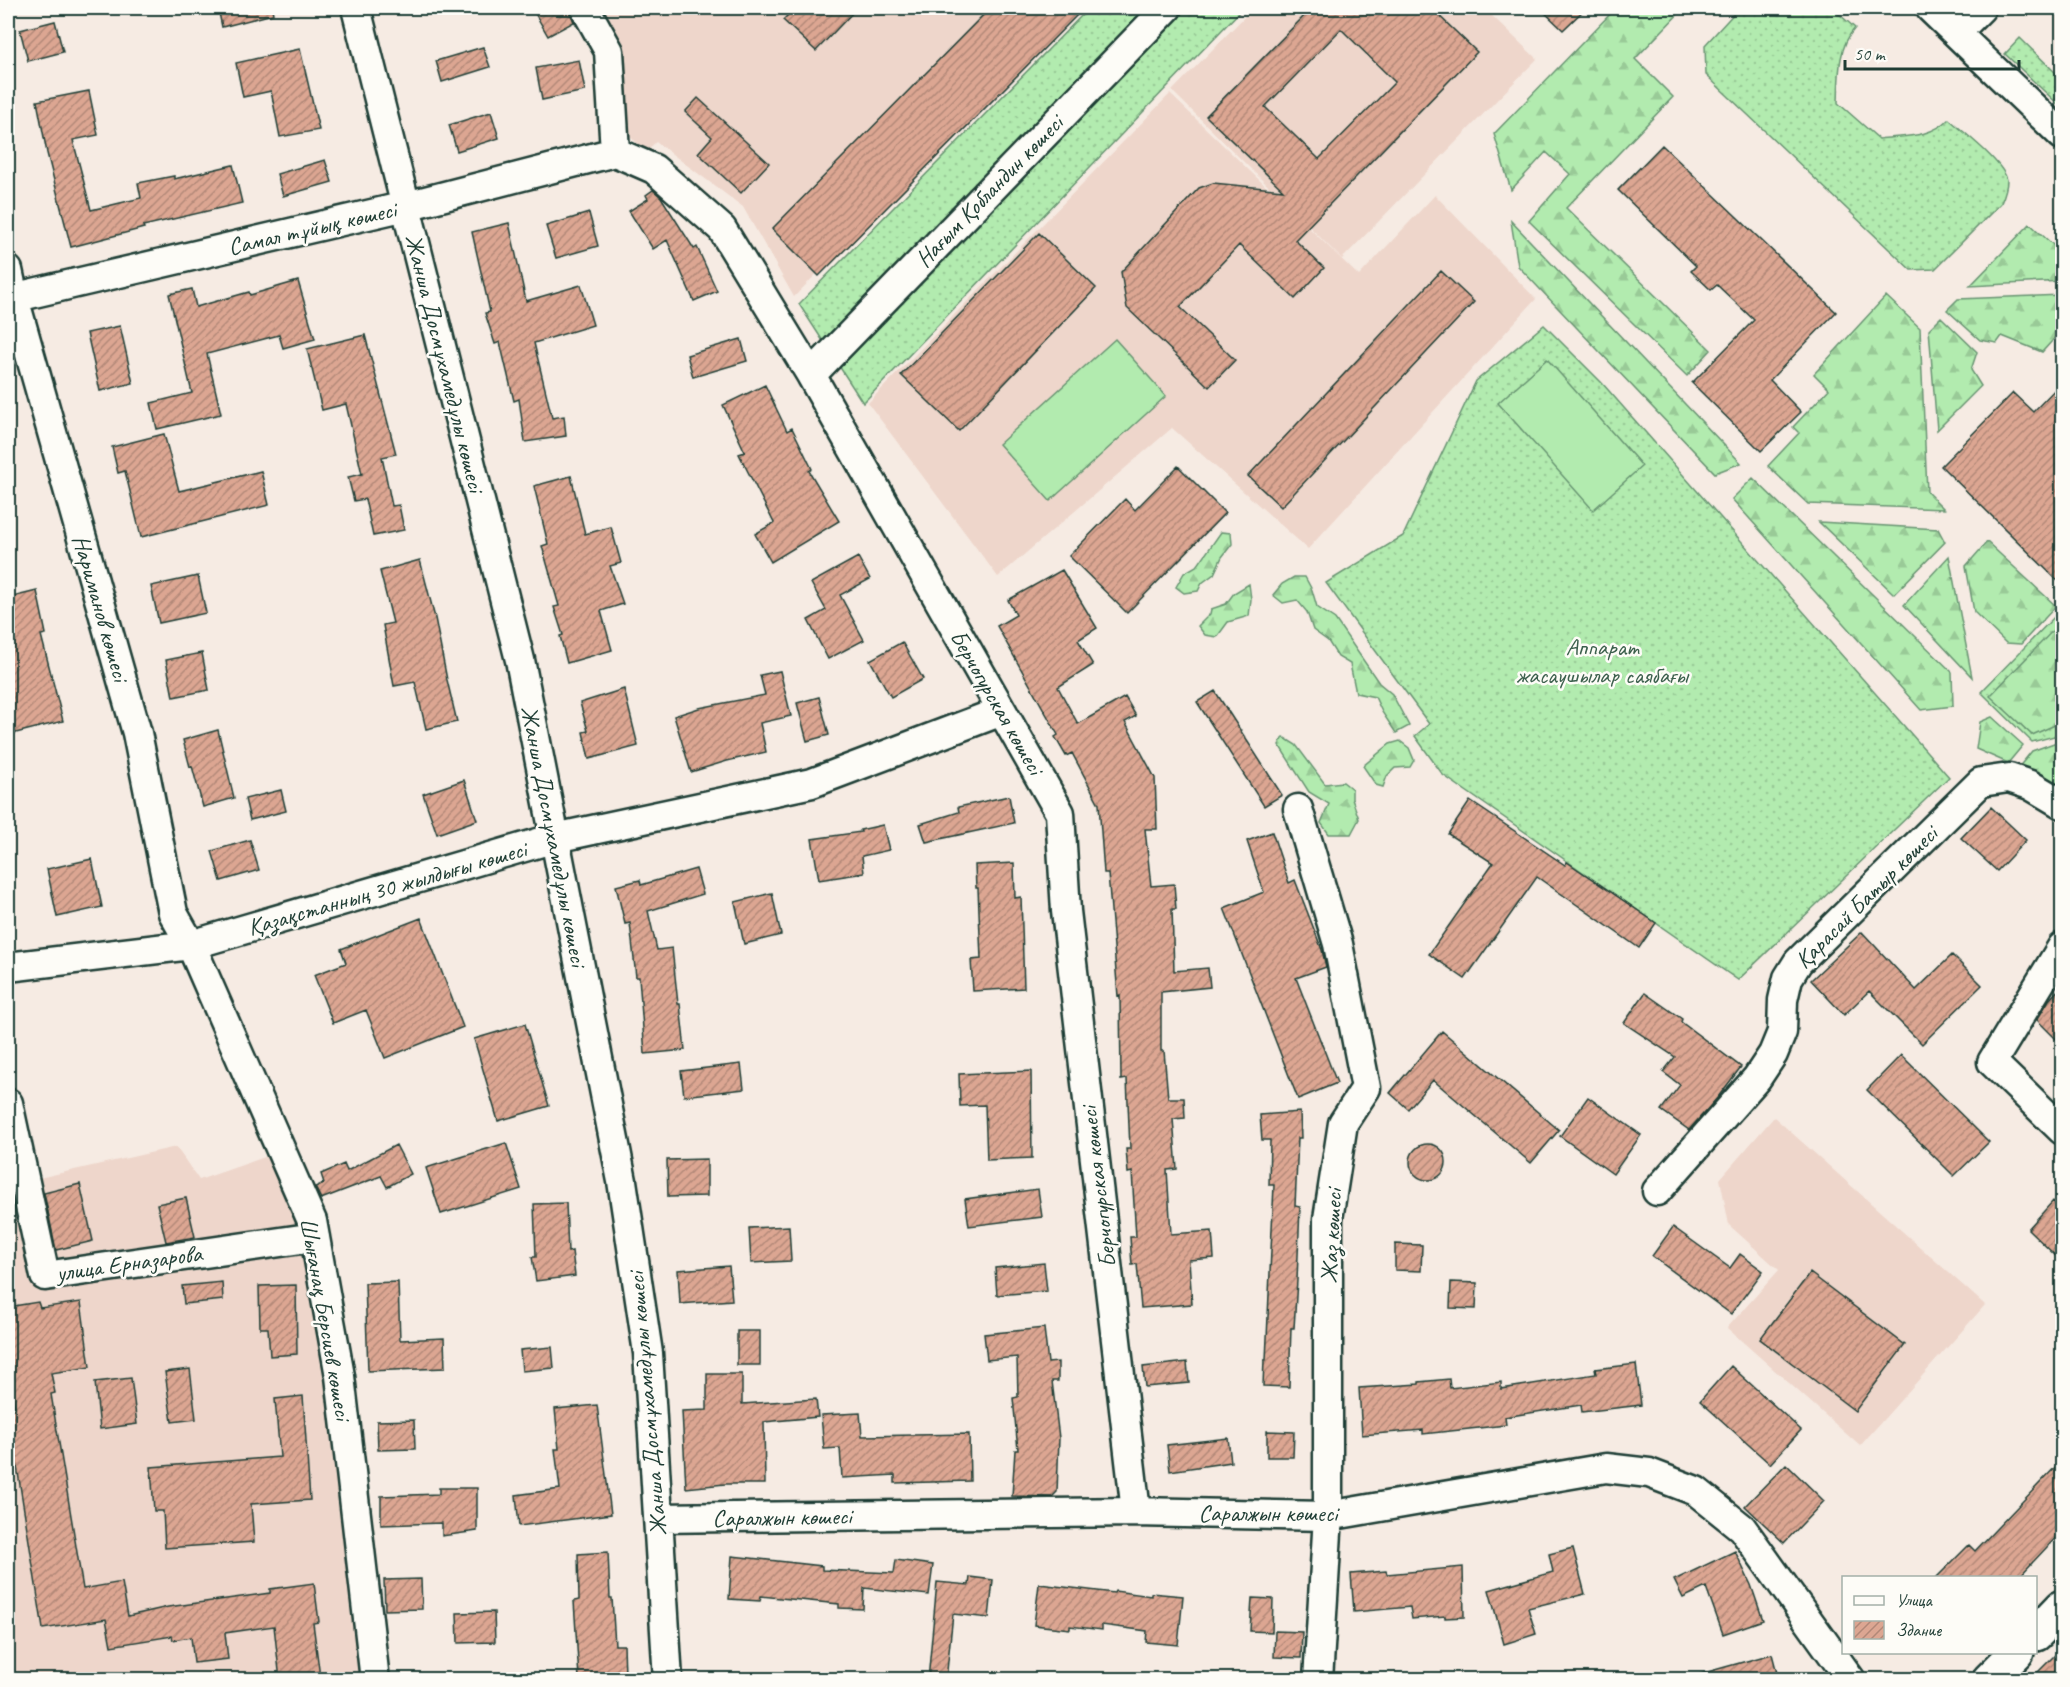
<svg xmlns="http://www.w3.org/2000/svg" width="2070" height="1687" viewBox="0 0 2070 1687" font-family="Caveat,sans-serif">
<style>
.built{fill:#eed6cb}
.grass{fill:url(#grass-dots);stroke:#689472;stroke-width:1.5}
.forest{fill:url(#forest-firs);stroke:#689472;stroke-width:1.5}
.pitch{fill:#b2ebaf;stroke:#689472;stroke-width:1.5}
.building{fill:url(#building-hatch);stroke:#1f3d34;stroke-width:1.5;fill-rule:evenodd}
.lines{fill:none;stroke-linecap:round;stroke-linejoin:round}
.minor-casing{stroke:#1f3d34;stroke-width:33}
.major-casing{stroke:#1f3d34;stroke-width:38}
.minor{stroke:#fdfcf7;stroke-width:28}
.major{stroke:#fdfcf7;stroke-width:33}
.labels{text-anchor:middle;stroke-width:5;stroke-linejoin:round;paint-order:stroke}
.street-label{font-size:24px;fill:#1f3d34;stroke:#fdfcf7}
.park-label{font-size:24px;fill:#3c604d;stroke:#fdfcf7}
</style>
<defs>
<pattern id="grass-dots" width="8" height="8" patternUnits="userSpaceOnUse" patternTransform="scale(1.5)"><rect width="8" height="8" fill="#b2ebaf"/><path d="M2 2h.1M6 6h.1" fill="none" stroke="#99ca97" stroke-width="1.8" stroke-linecap="round"/></pattern>
<pattern id="forest-firs" width="22" height="20" patternUnits="userSpaceOnUse" patternTransform="scale(1.5)"><rect width="22" height="20" fill="#b2ebaf"/><path d="M5 1l3.5 6h-7zM16 11l3.5 6h-7z" fill="#99ca97"/></pattern>
<pattern id="building-hatch" width="6" height="6" patternUnits="userSpaceOnUse" patternTransform="scale(1.5)"><rect width="6" height="6" fill="#dca692"/><path d="M-1 1l2-2M0 6l6-6M5 7l2-2" fill="none" stroke="#b28878"/></pattern>
</defs>
<rect width="100%" height="100%" fill="#f6ebe3"/>
<filter id="ink" filterUnits="userSpaceOnUse"><feTurbulence type="fractalNoise" baseFrequency=".0167" numOctaves="2"/><feDisplacementMap in="SourceGraphic" scale="12" xChannelSelector="R" yChannelSelector="G"/><feConvolveMatrix kernelMatrix="1 2 1 2 8 2 1 2 1" color-interpolation-filters="sRGB"/></filter>
<g filter="url(#ink)">
<path class="built" d="M595,8H1076L794,297L743,207L656,142L646,151L619,127L623,42L604,25Z
M1253,8H1484L1537,59L1342,259L1172,91Z
M1170,94L1359,276L1435,195L1536,299L1308,549L1172,428L998,577L868,403Z
M1774,1117L1985,1305L1860,1446L1727,1328L1779,1270L1729,1225L1720,1179Z
M176,1147L199,1180L282,1151L315,1237L375,1679H16L8,1664V1185Z"/>
<path class="grass" d="M1089,8H1243L863,403L799,304Z
M1739,8H1832L1855,28C1837,48 1839,78 1838,103L1879,139C1903,136 1931,138 1949,119C1963,132 2004,163 2007,180C2007,188 2004,196 2001,203L1935,269L1911,270L1706,75L1705,45Z
M2020,38L2062,79V108L2005,54Z
M1544,325L1602,383L1949,777L1738,980L1443,775L1415,736L1429,724L1326,583L1403,536L1476,381Z
M2062,609V734L2032,742L1981,692Z"/>
<path class="forest" d="M1616,8H1684L1635,59L1673,97L1566,208L1711,350L1687,376L1529,221L1570,174L1546,152L1511,190L1494,134Z
M1511,221L1741,463L1715,473L1518,266Z
M2030,224L2062,253V281L1970,286Z
M2062,295V330L2042,352L2002,336L1997,343L1980,340L1947,310L1958,299Z
M1886,296L1920,328L1927,492L1944,509L1808,504L1768,466L1799,433L1793,427L1829,389L1814,374Z
M1941,317L1977,352L1971,370L1981,386L1937,430L1929,329Z
M1753,478L1952,672L1953,706L1921,710L1732,499Z
M1819,522L1938,529L1945,542L1894,594Z
M1221,532L1231,533L1232,544L1222,557L1214,574L1202,583L1198,591L1184,593L1176,587L1184,573L1198,565Z
M1987,542L2056,606L2021,644L2006,643L1974,612L1966,566Z
M1949,556L1972,677L1904,605Z
M1294,577H1305L1312,590L1317,607L1335,619L1379,683L1392,694L1409,726L1396,733L1382,712L1375,697L1356,693L1350,664L1338,657L1328,641L1313,630L1307,612L1297,600L1283,603L1273,595L1282,584Z
M1249,584L1251,599L1249,616L1228,622L1217,637L1205,635L1198,626L1210,614L1211,609L1226,604L1234,593Z
M2062,621V722L2032,735L1990,696Z
M1992,717L2023,745L2008,763L1976,749L1980,722Z
M1283,737L1296,745L1325,784L1343,782L1352,789V799L1359,819L1351,834H1329L1321,823L1329,804L1309,792L1279,745Z
M2062,740V788L2018,768L2032,751Z
M1400,741L1409,748L1414,760L1410,767L1395,768L1387,776L1383,787L1376,785L1363,766L1390,744Z"/>
<path class="pitch" d="M1115,339L1166,396L1050,501L999,444Z
M1547,359L1642,466L1593,510L1498,403Z"/>
<path class="building" d="M218,8H272L273,14L222,27Z
M532,8H569L574,22L548,36Z
M795,8H857L816,51L783,20Z
M990,8H1084L819,276L772,229Z
M1312,8H1431L1477,52L1295,240L1324,268L1295,299L1239,245L1180,307L1235,360L1209,387L1127,308L1121,272L1199,188L1213,183L1283,190L1206,116ZM1341,29L1395,82L1319,159L1265,107Z
M1540,8H1586L1563,30Z
M55,21L63,52L28,61L20,30Z
M483,47L490,67L442,82L436,61Z
M300,49L319,130L280,137L271,91L243,97L236,63Z
M579,60L585,91L542,100L536,68Z
M89,91L98,135L73,140L91,210L141,198L138,183L174,176V179L233,165L242,203L143,226L144,228L71,247L47,153L37,101Z
M698,98L769,163L741,193L698,153L712,137L685,112Z
M491,112L499,138L457,151L449,125Z
M1662,145L1836,312L1770,380L1801,412L1761,451L1692,383L1754,320L1717,285L1711,290L1691,271L1696,266L1618,190Z
M325,160L332,182L283,196L277,174Z
M653,190L661,197L694,249L697,247L717,291L694,301L667,240L653,249L629,211L648,199L646,195Z
M589,213L598,246L556,258L546,226Z
M509,223L526,301L581,285L593,325L534,343L552,418L564,416L566,436L525,442L519,399L514,401L500,342L495,344L485,313L490,312L472,232Z
M1039,233L1096,288L959,431L901,375Z
M1441,271L1474,302L1281,507L1248,476Z
M298,281L315,339L283,348L279,335L207,354L221,414L157,429L151,403L192,393L169,294L192,289L196,307L249,292L250,295Z
M120,326L133,383L100,391L87,333Z
M365,335L396,454L382,457L392,506L399,505L404,530L373,536L365,499L354,501L348,477L362,474L346,404L322,410L307,349Z
M741,339L747,361L693,377L687,355Z
M2062,382V585L1941,466L2013,393L2033,412Z
M765,385L787,431L792,428L812,469L809,471L839,521L771,562L755,534L774,523L739,454L745,452L723,405Z
M164,434L179,491L261,471L269,505L141,537L125,471L118,473L112,447Z
M1178,466L1225,513L1127,613L1069,556L1125,499L1135,510Z
M571,476L585,534L611,527L621,563L610,566L623,604L601,611L612,650L567,663L560,636L563,635L554,607L559,606L542,546L548,544L534,486Z
M858,557L870,579L840,595L864,640L828,659L808,620L826,610L811,583Z
M420,560L435,618L447,680L457,722L426,729L415,682L394,686L383,625L393,623L380,571Z
M1062,570L1097,628L1078,640L1093,665L1058,687L1078,724L1125,697L1136,716L1125,722L1155,778L1157,829H1145L1151,886L1174,884L1176,909H1172L1174,971L1208,968L1210,987L1161,992V1051H1164L1168,1098H1184L1185,1118L1173,1119L1177,1169L1167,1170L1171,1234L1212,1231L1214,1258L1189,1260L1192,1304L1141,1308L1137,1264L1132,1265L1130,1237H1136L1132,1172L1128,1173L1126,1149H1130L1127,1079L1121,1080L1120,995L1118,996L1108,873H1104L1099,804L1072,753L1066,756L1055,737L1058,735L997,626L1016,615L1008,600Z
M198,576L206,613L159,623L151,586Z
M37,591L46,634L41,635L63,721L8,735V598Z
M902,642L923,679L891,697L870,660Z
M202,653L209,690L173,697L166,660Z
M780,671L791,716L760,723L766,752L727,761L691,772L674,716L699,708L765,695L760,675Z
M624,689L638,746L589,759L583,732L588,731L580,703Z
M1215,691L1282,795L1264,806L1197,702Z
M819,697L829,735L807,741L797,703Z
M218,730L234,798L203,807L192,766L190,767L183,740Z
M464,780L477,820L437,834L423,794Z
M281,790L286,811L250,820L245,799Z
M1009,796L1014,823L926,842L920,824L959,812L958,807Z
M1470,801L1565,865L1567,862L1656,923L1639,948L1537,877L1465,979L1429,954L1493,863L1448,834Z
M1991,807L2026,840L1997,871L1961,838Z
M883,825L889,850L862,856L864,873L819,880L812,839L861,832L860,830Z
M1272,832L1289,883L1295,880L1322,950L1326,967L1296,978L1337,1083L1298,1099L1224,908L1264,892L1247,841Z
M250,840L259,870L221,881L212,851Z
M92,859L102,907L57,917L47,869Z
M1014,863L1015,898L1021,897L1024,988L973,991L971,960L981,959L978,888H976L975,865Z
M696,869L703,894L648,911L657,950L672,948L678,1004H680L685,1050L645,1054L639,977H636L630,923L625,924L616,886L640,880L641,885Z
M772,893L781,935L744,944L735,902Z
M421,918L463,1027L385,1058L366,1010L333,1023L314,975L346,963L341,949Z
M1862,932L1916,990L1952,955L1982,985L1922,1044L1869,991L1844,1015L1811,980Z
M2062,986V1045L2037,1020L2049,1000Z
M1645,993L1682,1019L1681,1022L1741,1067L1718,1097L1689,1130L1661,1110L1680,1085L1663,1072L1675,1057L1624,1023Z
M525,1024L549,1106L498,1121L474,1039Z
M1442,1031L1559,1130L1531,1163L1433,1080L1408,1109L1390,1093Z
M1901,1055L1989,1142L1954,1176L1867,1090Z
M741,1064L744,1089L684,1096L681,1071Z
M1031,1071L1032,1158L987,1160L985,1105L960,1106L959,1074Z
M1588,1097L1641,1135L1613,1174L1560,1136Z
M1300,1112L1301,1138H1298L1295,1206L1300,1207L1297,1280L1294,1328H1291L1289,1387L1263,1386L1264,1360H1266L1274,1185H1269L1270,1140H1262L1260,1115Z
M506,1143L521,1189L441,1214L426,1168Z
M1410 1162a18 18 0 1 1 36 0a18 18 0 1 1-36 0Z
M396,1145L411,1174L387,1187L381,1176L321,1199L315,1187L324,1183L321,1174L344,1164L347,1171Z
M707,1159V1196L668,1197L667,1160Z
M80,1184L93,1241L56,1250L44,1193Z
M1038,1189L1042,1217L969,1226L965,1199Z
M186,1198L195,1237L166,1242L157,1204Z
M2053,1201L2062,1210V1262L2028,1229Z
M566,1203L568,1252L572,1251L575,1276L536,1281L532,1257H536L534,1204Z
M789,1226L791,1261L751,1263L749,1228Z
M1673,1227L1730,1268L1740,1254L1763,1271L1731,1314L1652,1256Z
M1395,1244L1422,1245L1421,1271L1395,1270Z
M1044,1263L1047,1291L997,1295L995,1268Z
M729,1266L732,1300L680,1304L678,1270Z
M1810,1273L1905,1345L1855,1411L1760,1339Z
M222,1282L223,1300L184,1304L182,1286Z
M398,1282L400,1340L444,1338L445,1368L368,1371L365,1283Z
M1451,1282L1477,1283L1476,1309L1450,1308Z
M296,1285L297,1354L270,1356L268,1328H260L259,1286Z
M38,1302L40,1308L81,1302L90,1367L51,1373L55,1393L51,1394L83,1589L122,1582L128,1616L168,1607L270,1593V1589L314,1583L319,1622L313,1623L320,1677L280,1680L274,1626L225,1633L228,1659L194,1663L191,1637L173,1640L172,1636L111,1646L106,1619L43,1629L8,1410L15,1408L8,1369V1307Z
M1044,1328L1048,1363L1058,1362V1381H1052L1059,1438L1057,1492L1052,1497L1012,1496L1015,1450H1018L1013,1398L1018,1397L1017,1357L987,1360L984,1334Z
M737,1331H760V1365H737Z
M552,1347L554,1368L522,1371L520,1350Z
M1187,1362L1189,1383L1145,1387L1143,1367Z
M1636,1364L1641,1405L1582,1412L1581,1405L1505,1417L1506,1425L1423,1434V1430L1362,1435L1359,1388L1419,1384V1382L1449,1379L1450,1388L1501,1382V1389L1596,1374L1595,1369Z
M1731,1366L1801,1430L1770,1464L1700,1401Z
M190,1369L196,1419L172,1422L165,1372Z
M707,1374H742V1404L816,1399L818,1417L764,1422L765,1484H725L686,1488L682,1411L707,1410Z
M131,1378L137,1424L100,1429L95,1382Z
M303,1396L310,1500L251,1504L254,1542L165,1548L163,1511H154L151,1467L280,1457L275,1399Z
M597,1405L611,1514L519,1526L516,1495L560,1489L555,1449H559L555,1409Z
M860,1413L862,1436L969,1434L970,1481L895,1483V1475L842,1478L840,1448L824,1449L821,1415Z
M414,1420L415,1449L378,1450L377,1421Z
M1267,1431L1294,1432L1293,1457H1267Z
M1228,1438L1231,1462L1170,1471L1167,1445Z
M2062,1460V1531L2018,1578H1936L1969,1545L1975,1551Z
M1786,1464L1824,1501L1784,1543L1745,1506Z
M439,1488H477V1531L442,1536V1523L381,1525V1496L439,1494Z
M1573,1548L1585,1594L1528,1608L1536,1634L1504,1644L1489,1590L1553,1572L1549,1554Z
M1735,1551L1751,1585L1763,1620L1723,1634L1706,1587L1683,1598L1674,1580Z
M608,1552L610,1598H612L615,1645H624L625,1675L579,1678L574,1601L579,1600L578,1554Z
M732,1556L822,1566V1570L894,1573L896,1560L933,1565L929,1595L864,1588L863,1609L839,1608V1604L761,1596L760,1601L729,1599Z
M1463,1567L1464,1617L1445,1618V1616L1412,1619L1410,1607L1354,1612L1351,1574L1386,1571L1387,1574Z
M970,1577L993,1580L989,1618L953,1614L946,1680H928L937,1582L969,1585Z
M421,1579L422,1609L385,1610L384,1580Z
M1039,1584L1114,1593L1115,1591L1151,1596V1593L1183,1596L1178,1645L1146,1642L1147,1631L1102,1625V1630L1070,1626V1629L1034,1625Z
M1252,1598L1273,1599L1272,1632L1250,1631Z
M494,1612L495,1642L458,1643L457,1613Z
M1275,1631L1302,1632L1301,1658L1274,1657Z
M2062,1648V1680H2030Z
M1772,1654L1777,1673L1754,1680H1701L1700,1674Z"/>
<g class="lines">
<defs>
<path id="minor" d="M356,8L520,660L622,1181L648,1353L668,1680
M585,8L609,51L615,152
M1930,8L2062,135
M1956,33L1981,8
M615,152L654,169L722,229L811,375L1060,813L1066,911L1136,1512
M8,270L14,298L137,733L173,913L191,945L312,1221L340,1376L375,1680
M8,299L406,206L615,152
M811,375L1167,8
M1298,809L1338,944L1366,1088L1343,1123L1328,1219V1516L1318,1680
M2062,947L1992,1062L2062,1130
M8,967L191,945L555,838L812,783L1002,711
M8,1103L45,1276L315,1237
M1657,1191L1757,1078L1773,1054L1782,1032L1783,1000L1788,978L1798,962L1981,782L2009,778L2030,785L2062,804
M659,1518L1136,1512L1328,1516L1606,1468L1649,1473L1696,1491L1742,1528L1851,1680"/>
<path id="major" d="M2036,1634L2062,1607
M1989,1680L2017,1652"/>
</defs>
<use href="#minor" class="minor-casing"/>
<use href="#major" class="major-casing"/>
<use href="#minor" class="minor"/>
<use href="#major" class="major"/>
</g>
</g>
<g class="labels">
<g class="street-label">
<text transform="translate(989 191) rotate(-46)" y="8">Нағым Қобландин көшесі</text>
<text transform="translate(312 228) rotate(-13)" y="8">Самал тұйық көшесі</text>
<text transform="translate(445 363) rotate(76)" y="8">Жанша Досмұхамедұлы көшесі</text>
<text transform="translate(101 608) rotate(74)" y="8">Нариманов көшесі</text>
<text transform="translate(997 702) rotate(60)" y="8">Берчогурская көшесі</text>
<text transform="translate(554 836) rotate(79)" y="8">Жанша Досмұхамедұлы көшесі</text>
<text transform="translate(387 888) rotate(-16)" y="8">Қазақстанның 30 жылдығы көшесі</text>
<text transform="translate(1866 897) rotate(-45)" y="8">Қарасай Батыр көшесі</text>
<text transform="translate(1098 1187) rotate(-97)" y="8">Берчогурская көшесі</text>
<text transform="translate(1331 1236) rotate(-87)" y="8">Жаз көшесі</text>
<text transform="translate(129 1263) rotate(-8)" y="8">улица Ерназарова</text>
<text transform="translate(326 1319) rotate(80)" y="8">Шығанақ Берсиев көшесі</text>
<text transform="translate(647 1404) rotate(-95)" y="8">Жанша Досмұхамедұлы көшесі</text>
<text x="1268" y="1521">Саралжын көшесі</text>
<text transform="translate(782 1517) rotate(-1)" y="8">Саралжын көшесі</text>
</g>
<g class="park-label">
<text x="1602" y="655">Аппарат<tspan x="1602" dy="28">жасаушылар саябағы</tspan></text>
</g>
</g>
<rect width="2070" height="1687" fill="none" stroke="#fdfcf7" stroke-width="30"/>
<rect x="15" y="15" width="2040" height="1657" fill="none" stroke="#1f3d34" stroke-width="2" filter="url(#ink)"/>
<rect x="1842" y="1576" width="195" height="78" fill="#fdfcf7" stroke="#a4b0a9" stroke-width="1.5"/>
<rect x="1854" y="1596" width="30" height="9" fill="#fdfcf7" stroke="#a4b0a9" stroke-width="1.5"/>
<text x="1896" y="1606" font-size="18" fill="#1f3d34">Улица</text>
<rect x="1854" y="1621" width="30" height="18" fill="url(#building-hatch)" stroke="#a4b0a9" stroke-width="1.5"/>
<text x="1896" y="1636" font-size="18" fill="#1f3d34">Здание</text>
<path d="M1845 60v9h174v-9" fill="none" stroke="#1f3d34" stroke-width="3"/>
<text x="1854" y="60" font-size="18" fill="#1f3d34" stroke="#fdfcf7" stroke-width="4.5" paint-order="stroke">50 m</text>
</svg>
